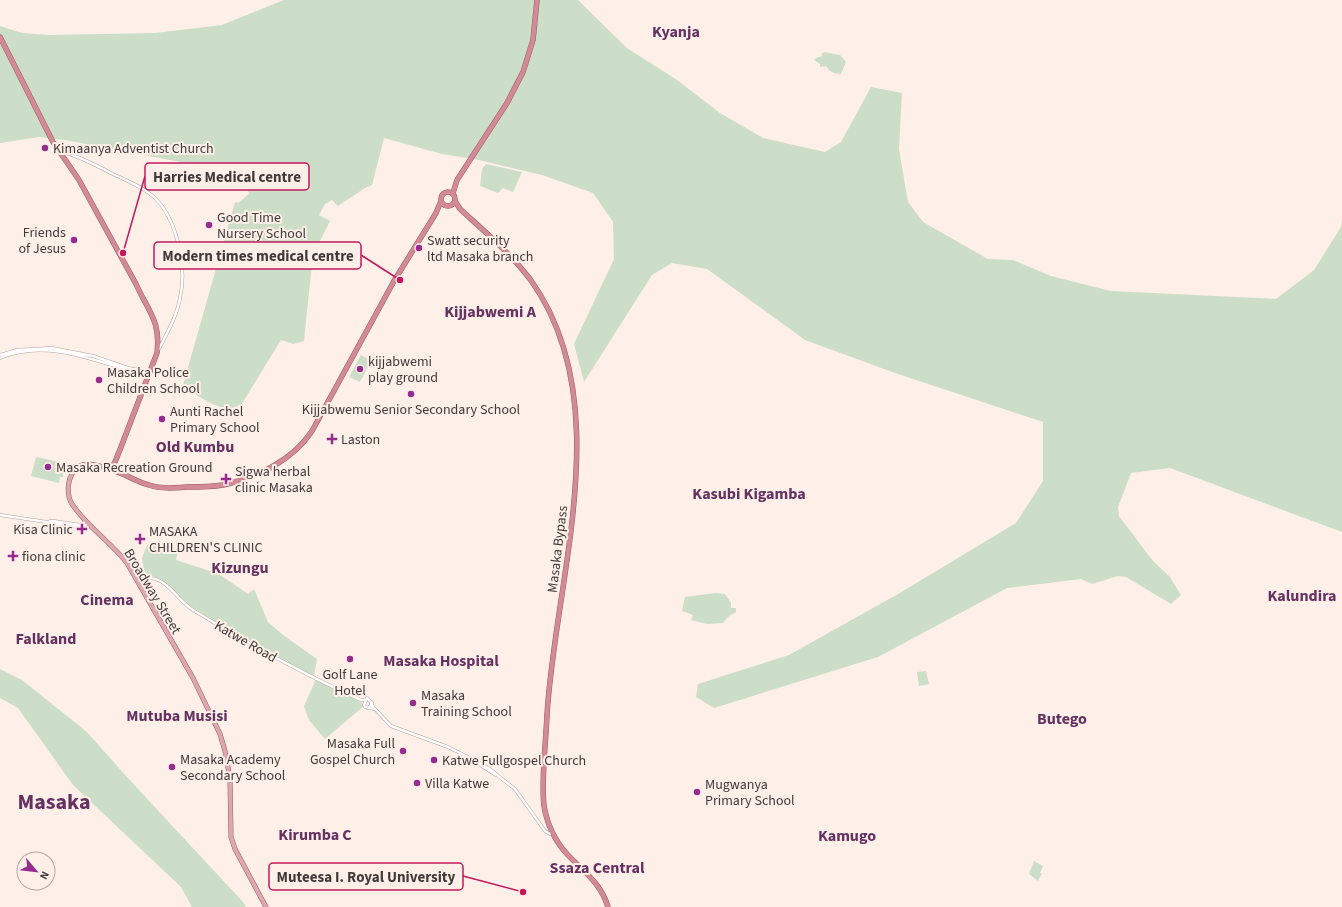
<svg xmlns="http://www.w3.org/2000/svg" width="1342" height="907" viewBox="0 0 1342 907" font-family="'Source Sans 3',sans-serif">
<style>
.green{fill:#ccddc8}
.lines{fill:none;stroke-linecap:round;stroke-linejoin:round}
.tertiary-casing{stroke:#aea19a;stroke-width:3.5}
.primary-casing{stroke:#985b64;stroke-width:5}
.trunk-casing{stroke:#985b64;stroke-width:5.5}
.tertiary{stroke:#fff;stroke-width:2.5}
.primary{stroke:#dda7b0;stroke-width:4}
.trunk{stroke:#d28a96;stroke-width:4.5}
.poi-dot{fill:#952d90;stroke:#fef0e8;stroke-width:1.5}
.labels{text-anchor:middle;stroke-width:4;stroke-linejoin:round;paint-order:stroke}
.poi-label{font-size:14px;fill:#413b38;stroke:#fef0e8;text-anchor:start}
.street-label{font-size:14px;fill:#413b38;stroke:#fef0e8}
.quarter-label{font-size:16px;font-weight:bold;fill:#653161;stroke:#fef0e8}
.town-label{font-size:22px;font-weight:bold;fill:#653161;stroke:#fef0e8}
.leader{fill:none;stroke:#c2185b;stroke-width:1.5}
.callout-dot{fill:#c2185b;stroke:#fef0e8;stroke-width:1.5}
.callout{fill:#fef0e8;stroke:#c2185b;stroke-width:1.5}
.callout-label{font-size:15px;text-anchor:middle;font-weight:bold;fill:#413b38}
</style>
<rect width="100%" height="100%" fill="#fef0e8"/>
<path class="green" d="M284,0H578L627,48L677,80L720,113L763,138L825,152L841,142L871,87L902,93L899,149L908,202L923,222L988,259L1013,260L1051,276L1111,291L1276,299L1314,270L1341,227L1342,220V532L1170,468L1131,473L1118,507L1119,516L1153,561L1170,577L1181,595L1171,604L1126,577L1118,576L1092,584L1081,579L1007,588L878,657L714,708L696,697L698,684L789,655L898,594L1016,523L1043,481V422L895,373L805,340L707,269L672,263L652,275L584,382L574,344L614,259L613,222L593,193L542,175L479,160L442,154L384,138L372,185L365,188L338,206L332,200L325,204L319,215L330,221L319,243L311,273L304,341L293,344L281,340L241,405C238,405 235,407 232,408C216,410 195,394 183,385L235,202L238,203L249,194L246,184L233,172L65,140L39,137L0,143V26L22,33L48,35L155,33L222,25Z
M824,52L840,55L846,62L841,74C834,73 830,73 826,66L820,67V64L814,60L816,58L822,56V54Z
M486,164L522,172L513,192L503,188L498,193L480,186L482,169Z
M361,355L371,361L360,382L349,377Z
M36,457L64,463L63,477H60L59,483L31,476Z
M147,545L178,551L176,560L219,574L248,594L254,589L268,622L283,635L317,659L314,676L238,636L213,620L181,600L160,579L148,574L144,571L142,558Z
M716,593L725,594L731,603V608H736V612L729,616L723,623L707,624L691,620L693,615L682,611L685,597Z
M0,669L22,680L87,732L126,776L243,902L246,907H192L181,887L73,785L18,708L0,698Z
M926,671L929,684L919,686L917,672Z
M316,679L358,699L364,706L325,739L309,720L304,706Z
M1034,861L1043,866L1040,873H1042L1038,881L1029,874Z"/>
<g class="lines">
<defs>
<path id="tertiary" d="M60,151C80,156 95,165 113,174C127,181 144,187 155,198C178,221 187,268 180,298C177,316 167,333 159,349
M0,355L17,350L52,348L93,356L128,368L149,372
M0,358C49,337 101,364 148,376
M0,515L80,527L88,524
M50,521H53L80,525L86,521
M139,583L150,578C168,579 178,601 193,610C247,643 303,674 361,700H366
M372,703L369,708L365,707L364,705L367,698C371,701 372,704 374,709
M369,708L375,709L391,726L448,747L476,761L490,769L502,779
M471,759L496,775
M502,779L515,789L545,831L550,834L552,832"/>
<path id="primary" d="M110,469C96,465 81,458 72,474C67,483 67,496 72,504C87,527 111,542 127,563L193,678L220,734L225,751L230,778L231,837L235,849L266,907"/>
<path id="trunk" d="M0,37L53,142L79,180L136,284C148,311 161,321 157,353L121,447L115,462L110,469C124,473 136,482 149,485C161,489 174,488 186,487C198,487 211,487 223,485C257,478 293,460 312,431L394,281L436,213L441,201
M441 199a7 7 0 1 1 14 0a7 7 0 1 1-14 0Z
M453,193L457,180L507,103L523,72L533,40L537,0
M455,201L460,209C484,231 510,253 530,279C619,402 555,577 547,715C546,742 541,779 544,806C547,823 555,841 567,854C583,871 601,883 608,907"/>
</defs>
<use href="#tertiary" class="tertiary-casing"/>
<use href="#primary" class="primary-casing"/>
<use href="#trunk" class="trunk-casing"/>
<use href="#tertiary" class="tertiary"/>
<use href="#primary" class="primary"/>
<use href="#trunk" class="trunk"/>
</g>
<g class="poi-dot">
<circle cx="45" cy="148" r="4"/>
<circle cx="209" cy="225" r="4"/>
<circle cx="74" cy="240" r="4"/>
<circle cx="419" cy="248" r="4"/>
<circle cx="360" cy="369" r="4"/>
<circle cx="99" cy="380" r="4"/>
<circle cx="411" cy="394" r="4"/>
<circle cx="162" cy="419" r="4"/>
<path d="M330 433h4v4h4v4h-4v4h-4v-4h-4v-4h4z"/>
<circle cx="48" cy="467" r="4"/>
<path d="M224 473h4v4h4v4h-4v4h-4v-4h-4v-4h4z"/>
<path d="M80 523h4v4h4v4h-4v4h-4v-4h-4v-4h4z"/>
<path d="M138 533h4v4h4v4h-4v4h-4v-4h-4v-4h4z"/>
<path d="M11 550h4v4h4v4h-4v4h-4v-4h-4v-4h4z"/>
<circle cx="350" cy="659" r="4"/>
<circle cx="413" cy="703" r="4"/>
<circle cx="403" cy="751" r="4"/>
<circle cx="434" cy="760" r="4"/>
<circle cx="172" cy="767" r="4"/>
<circle cx="417" cy="783" r="4"/>
<circle cx="697" cy="792" r="4"/>
</g>
<g class="labels">
<g class="poi-label">
<text x="53" y="153">Kimaanya Adventist Church</text>
<text x="217" y="222">Good Time<tspan x="217" dy="16">Nursery School</tspan></text>
<text x="66" y="237" text-anchor="end">Friends<tspan x="66" dy="16">of Jesus</tspan></text>
<text x="427" y="245">Swatt security<tspan x="427" dy="16">ltd Masaka branch</tspan></text>
<text x="368" y="366">kijjabwemi<tspan x="368" dy="16">play ground</tspan></text>
<text x="107" y="377">Masaka Police<tspan x="107" dy="16">Children School</tspan></text>
<text x="411" y="414" text-anchor="middle">Kijjabwemu Senior Secondary School</text>
<text x="170" y="416">Aunti Rachel<tspan x="170" dy="16">Primary School</tspan></text>
<text x="341" y="444">Laston</text>
<text x="56" y="472">Masaka Recreation Ground</text>
<text x="235" y="476">Sigwa herbal<tspan x="235" dy="16">clinic Masaka</tspan></text>
<text x="73" y="534" text-anchor="end">Kisa Clinic</text>
<text x="149" y="536">MASAKA<tspan x="149" dy="16">CHILDREN'S CLINIC</tspan></text>
<text x="22" y="561">fiona clinic</text>
<text x="350" y="679" text-anchor="middle">Golf Lane<tspan x="350" dy="16">Hotel</tspan></text>
<text x="421" y="700">Masaka<tspan x="421" dy="16">Training School</tspan></text>
<text x="395" y="748" text-anchor="end">Masaka Full<tspan x="395" dy="16">Gospel Church</tspan></text>
<text x="180" y="764">Masaka Academy<tspan x="180" dy="16">Secondary School</tspan></text>
<text x="442" y="765">Katwe Fullgospel Church</text>
<text x="425" y="788">Villa Katwe</text>
<text x="705" y="789">Mugwanya<tspan x="705" dy="16">Primary School</tspan></text>
</g>
<g class="street-label">
<text transform="translate(557 549) rotate(-83)" y="5">Masaka Bypass</text>
<text transform="translate(153 591) rotate(59)" y="5">Broadway Street</text>
<text transform="translate(246 641) rotate(30)" y="5">Katwe Road</text>
</g>
<g class="quarter-label">
<text x="676" y="37">Kyanja</text>
<text x="490" y="317">Kijjabwemi A</text>
<text x="195" y="452">Old Kumbu</text>
<text x="749" y="499">Kasubi Kigamba</text>
<text x="240" y="573">Kizungu</text>
<text x="1302" y="601">Kalundira</text>
<text x="107" y="605">Cinema</text>
<text x="46" y="644">Falkland</text>
<text x="441" y="666">Masaka Hospital</text>
<text x="177" y="721">Mutuba Musisi</text>
<text x="1062" y="724">Butego</text>
<text x="315" y="840">Kirumba C</text>
<text x="847" y="841">Kamugo</text>
<text x="597" y="873">Ssaza Central</text>
</g>
<g class="town-label">
<text x="54" y="809">Masaka</text>
</g>
</g>
<path class="leader" d="M123 253L145 176M400 280L361 255M523 892L463 876"/>
<g class="callout-dot">
<circle cx="123" cy="253" r="4"/>
<circle cx="400" cy="280" r="4"/>
<circle cx="523" cy="892" r="4"/>
</g>
<g class="callout">
<rect x="145" y="163" width="164" height="27" rx="4"/>
<rect x="154" y="242" width="207" height="27" rx="4"/>
<rect x="269" y="863" width="194" height="27" rx="4"/>
</g>
<g class="callout-label">
<text x="227" y="182">Harries Medical centre</text>
<text x="258" y="261">Modern times medical centre</text>
<text x="366" y="882">Muteesa I. Royal University</text>
</g>
<g transform="translate(36 871) rotate(118)"><circle r="19" fill="#fef0e8" stroke="#b2a8a2"/>
<path d="M0-3L7 15L0 10L-7 15Z" fill="#952d90"/>
<text y="-6" font-size="11" font-weight="bold" text-anchor="middle" fill="#413b38">N</text>
</g>
</svg>
